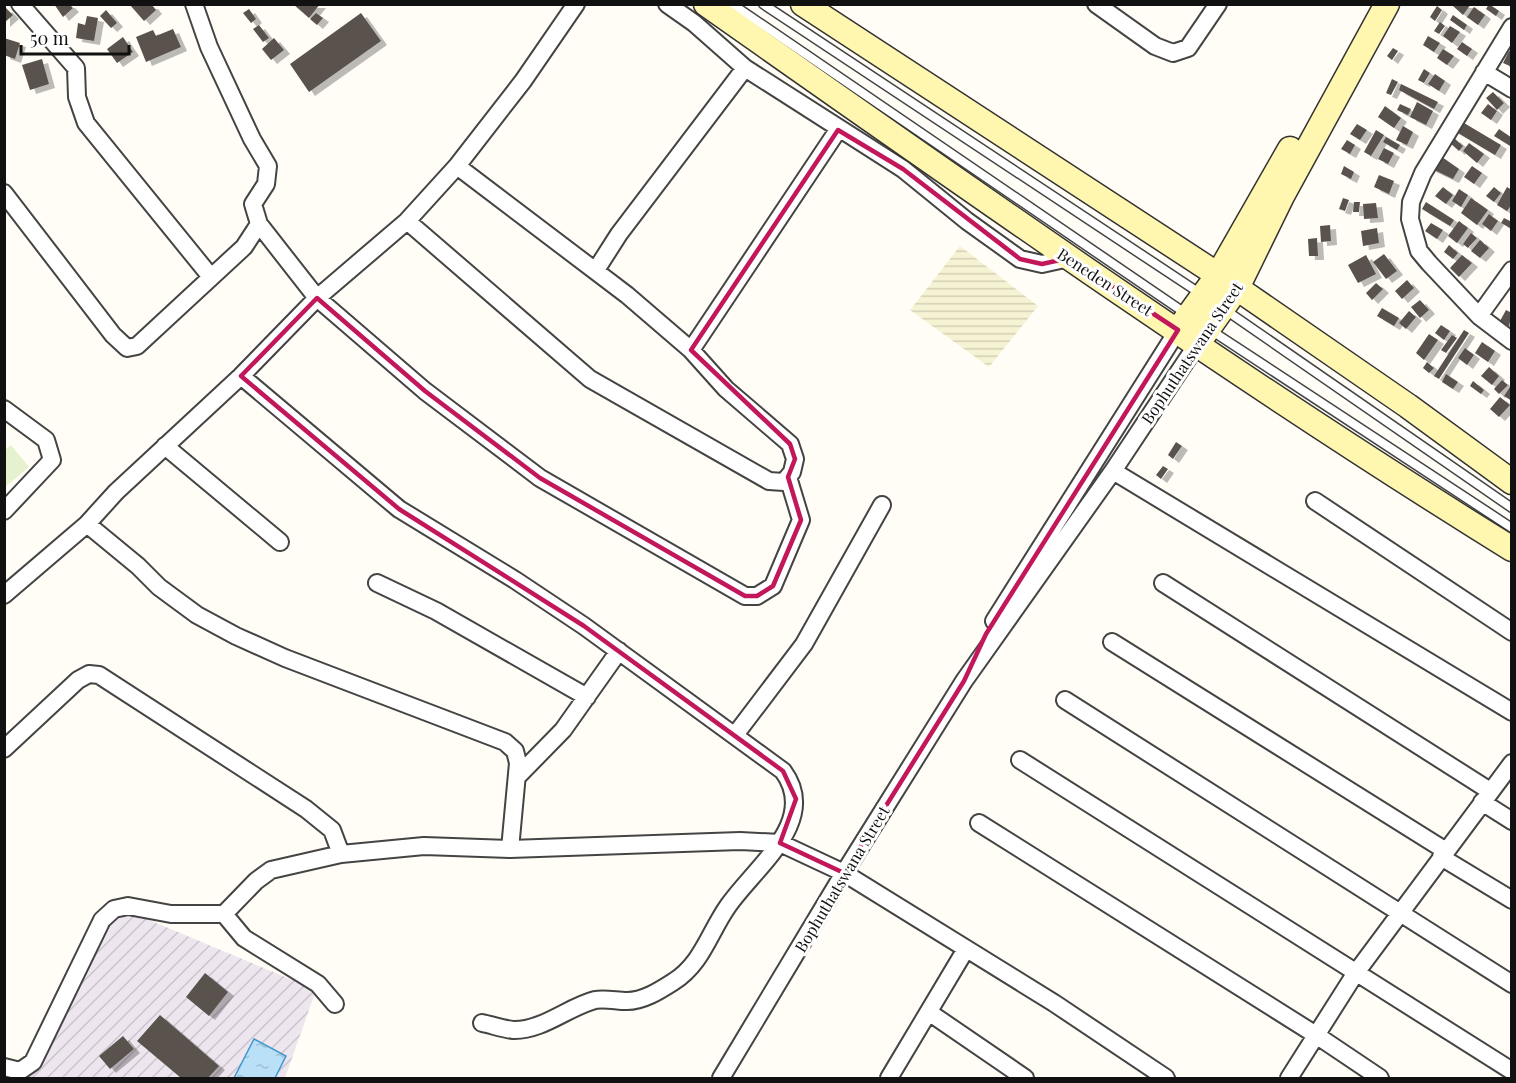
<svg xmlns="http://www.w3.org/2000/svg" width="1516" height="1083" viewBox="0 0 1516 1083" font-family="'Playfair Display',serif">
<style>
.industrial{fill:url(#industrial-furrows)}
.farmland{fill:url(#farmland-rules)}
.pitch{fill:#e6f2cf}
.water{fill:url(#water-ripples);stroke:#3f96cf;stroke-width:1.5}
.building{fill:#5a524d;filter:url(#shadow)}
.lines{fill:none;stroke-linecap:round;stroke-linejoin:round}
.lane-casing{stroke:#444;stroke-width:11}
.street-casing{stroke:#444;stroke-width:20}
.secondary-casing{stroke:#333;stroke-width:27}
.lane{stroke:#fff;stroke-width:8}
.street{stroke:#fff;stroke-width:16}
.secondary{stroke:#fff6b0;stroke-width:24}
.marked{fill:none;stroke:#c2185b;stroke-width:4.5;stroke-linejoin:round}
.labels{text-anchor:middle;stroke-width:6;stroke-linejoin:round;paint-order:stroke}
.street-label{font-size:16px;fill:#111;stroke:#fff}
</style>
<defs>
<pattern id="industrial-furrows" width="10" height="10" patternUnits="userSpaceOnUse" patternTransform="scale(1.5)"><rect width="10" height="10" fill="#eee6ef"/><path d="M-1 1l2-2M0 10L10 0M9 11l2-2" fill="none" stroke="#cbc4cc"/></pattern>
<pattern id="farmland-rules" width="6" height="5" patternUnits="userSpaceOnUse" patternTransform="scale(1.5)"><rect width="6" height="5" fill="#f6f3d4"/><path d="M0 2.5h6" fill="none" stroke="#d2cfb5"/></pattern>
<pattern id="water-ripples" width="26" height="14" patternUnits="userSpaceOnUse" patternTransform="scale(1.5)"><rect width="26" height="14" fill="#b9e0f7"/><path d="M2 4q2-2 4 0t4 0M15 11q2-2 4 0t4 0" fill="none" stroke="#9ebfd3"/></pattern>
<filter id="shadow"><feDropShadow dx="6" dy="4" stdDeviation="0" flood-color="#0004"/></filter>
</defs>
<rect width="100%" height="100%" fill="#fffdf5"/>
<path class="industrial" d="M111,904L316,990L285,1078H29Z"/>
<path class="farmland" d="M960,246L1038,306L989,367L910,310Z"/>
<path class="pitch" d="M11,445L29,467L5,487V450Z"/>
<path class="water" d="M254,1039L286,1056L275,1078H234Z"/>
<path class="building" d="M54,4H69L73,8L63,17Z
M293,4H320L309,18Z
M1455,4H1471L1463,15L1453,6Z
M1489,4L1499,11L1496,16L1486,9Z
M130,5H152L156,10L144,21Z
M1437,6L1442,10L1435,21L1430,17Z
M1474,7L1485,15L1478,25L1467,17Z
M6,8L13,15L4,23V10Z
M249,9L256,19L251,23L243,13Z
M106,10L117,23L111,28L100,16Z
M316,13L323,18L317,25L310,19Z
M361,13L381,41L309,92L290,64Z
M1453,15L1467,25L1464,30L1450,20Z
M87,16L98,18L94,41L76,38L78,23L85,25Z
M1440,22L1445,26L1439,34L1434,31Z
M259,25L269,38L263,42L253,29Z
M1450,26L1460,32L1452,43L1443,36Z
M173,29L181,47L146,62L136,37L153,30L156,36Z
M1428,36L1440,43L1434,52L1423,45Z
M123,37L133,52L117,63L107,49Z
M4,38L20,43L15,59L4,55Z
M274,38L284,50L271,60L262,49Z
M1462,42L1472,49L1467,56L1457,49Z
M1393,48L1398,51L1392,60L1387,56Z
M1443,49L1454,56L1447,65L1437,58Z
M1509,51L1512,52V67L1503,63Z
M42,59L49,84L30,90L22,65Z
M1424,69L1430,73L1424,83L1418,80Z
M1435,74L1445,81L1439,91L1428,84Z
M1392,79L1398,82L1391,95L1386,93Z
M1401,84L1438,102L1434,109L1399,90Z
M1493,92L1504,103L1497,110L1486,98Z
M1417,102L1433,111L1426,125L1410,117Z
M1400,104L1411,109L1408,115L1397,110Z
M1488,104L1497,111L1491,120L1481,113Z
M1385,106L1401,118L1394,128L1378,117Z
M1459,120L1501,145L1495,155L1453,130Z
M1357,124L1367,130L1360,140L1350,134Z
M1403,126L1413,132L1407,145L1396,140Z
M1499,129L1512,138V147L1494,136Z
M1376,130L1384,135L1371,156L1364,152Z
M1386,137L1400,145L1397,150L1383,142Z
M1454,138L1463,146L1459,151L1450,143Z
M1347,140L1355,145L1350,154L1341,149Z
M1469,143L1484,154L1477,163L1463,151Z
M1384,148L1394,153L1388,164L1378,159Z
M1439,155L1459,169L1453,179L1430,168Z
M1344,166L1354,172L1351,179L1341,174Z
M1472,166L1482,173L1474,184L1464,177Z
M1379,175L1394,181L1389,194L1374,187Z
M1443,187L1453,195L1446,204L1435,196Z
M1494,187L1501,193L1494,202L1486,196Z
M1507,187L1512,190V204L1507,211L1497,205Z
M1459,189L1468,195L1461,207L1452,201Z
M1343,198L1349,200L1345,211L1339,209Z
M1471,198L1488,210L1477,225L1461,213Z
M1354,202H1360L1359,212H1353Z
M1426,202L1454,220L1450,226L1422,209Z
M1376,203L1378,218L1364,219L1363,204Z
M1489,214L1498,221L1491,231L1482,224Z
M1504,218L1512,222V229L1501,223Z
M1459,221L1468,228L1457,243L1448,236Z
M1431,223L1443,230L1437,239L1425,231Z
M1330,225L1331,241L1321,242L1320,226Z
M1377,228L1379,243L1363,246L1361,231Z
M1471,233L1477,238L1468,248L1463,244Z
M1317,238L1318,256H1309L1308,239Z
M1480,240L1489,248L1480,258L1471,251Z
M1449,245L1458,253L1453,259L1444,252Z
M1384,254L1397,271L1386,279L1373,262Z
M1366,255L1376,274L1358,283L1348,265Z
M1462,255L1472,263L1459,277L1450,268Z
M1407,280L1414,288L1402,299L1395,291Z
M1376,283L1383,289L1372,300L1366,293Z
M1420,300L1429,310L1420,318L1411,307Z
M1382,308L1399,318L1394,326L1377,316Z
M1506,310L1512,313L1509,326L1500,321Z
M1409,311L1416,317L1406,329L1399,323Z
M1441,325L1450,331L1444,340L1435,333Z
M1464,330L1469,333L1439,379L1434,376Z
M1429,334L1438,340L1424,360L1416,353Z
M1452,335L1457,338L1446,353L1441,350Z
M1482,342L1495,351L1488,362L1475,353Z
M1465,348L1474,355L1467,365L1458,358Z
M1427,362L1434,368L1429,373L1423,368Z
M1489,367L1499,376L1492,385L1481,376Z
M1446,374L1458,382L1453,389L1442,382Z
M1502,380L1508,385L1499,394L1494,389Z
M1473,381L1484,390L1481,394L1470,386Z
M1512,384V401L1504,396Z
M1500,397L1510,405L1499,417L1490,409Z
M1176,442L1182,446L1173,459L1168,455Z
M1163,466L1168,469L1161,479L1156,475Z
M205,973L228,992L209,1016L186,997Z
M160,1015L219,1066L208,1078H181L137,1041Z
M123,1036L134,1049L110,1069L99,1056Z"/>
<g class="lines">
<defs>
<path id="lane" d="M732,4L1188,315
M763,4L1201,294
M1224,309L1512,508
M1209,329L1512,528"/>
<path id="street" d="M20,4L76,68L77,97L86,123L211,277
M194,4L209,47L252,139L268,166L266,184L253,204L259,224L317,298L425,391L540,478L745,596H757L773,586L801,520L788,477
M667,4L694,23L745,68L903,169L967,221L1020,259L1042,264L1069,258
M1096,4L1155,46L1173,53L1188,48L1218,4
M1512,27L1423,173L1411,202L1410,219L1419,251L1429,263L1479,316L1512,341
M1484,72L1512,89
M4,193L113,335L127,348L137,346L244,247L259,224
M407,221L590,379L769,481L784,482L792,472L795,459L790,444L726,389L691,350L627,295L457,166
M596,270L619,234L745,68
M1479,316L1512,270
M691,350L838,130
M241,376L399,509L515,580L584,626L783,771C820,821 755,867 728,906C709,933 702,964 673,982C659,991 643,1001 627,1001C617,1001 605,998 595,1000C568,1007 542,1031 513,1030C503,1029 492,1025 482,1023
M4,409L46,440L52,460L4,511
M165,446L280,542
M1113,471L1512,712
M1315,501L1512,632
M87,524L138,566L159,587L197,615L236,636L285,658L505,742L515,751L518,763L510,849
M377,583L436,611L587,697
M1163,583L1490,791
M4,595L87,524L116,492L241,376L317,298L407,221L457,166L523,81L576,4
M994,621L1178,330
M1112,642L1446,851
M1065,700L1512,984
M735,735L804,644L882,505
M4,749L78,680L89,674L99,675L306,809L332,830L341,854
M1020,760L1512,1071
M518,776L563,730L619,651
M1482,802L1512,821
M979,823L1316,1035L1380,1078
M1441,857L1512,900
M224,914L244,938L318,984L335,1004
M930,1013L1025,1078
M4,1067L20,1071L33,1062L102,920L114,909L128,906L171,914H224L256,881L271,870L341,854L424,846L510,849L740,841L780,843L844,873L1054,1003L1166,1078
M721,1078L844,873L964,681L1113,471L1198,343
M889,1078L966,949
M1289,1078L1355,974L1512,763"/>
<path id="secondary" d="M706,4C972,191 1236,378 1512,549
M803,4L1218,275L1408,406L1512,482
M1178,330L1218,275L1290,149
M1198,343L1237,288L1282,196L1387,4"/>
</defs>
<use href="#lane" class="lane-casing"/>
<use href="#street" class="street-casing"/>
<use href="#secondary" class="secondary-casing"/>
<use href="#lane" class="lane"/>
<use href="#street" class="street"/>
<use href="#secondary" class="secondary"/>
</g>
<path class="marked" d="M838,130L903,169L1020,259L1042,264L1069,258L1178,330L986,634L964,681L844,873L780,843L796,799L783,771L584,626L399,509L241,376L317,298L425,391L540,478L745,596H757L773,586L801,520L788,477L795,459L790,444L691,350Z"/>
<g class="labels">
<g class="street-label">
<text transform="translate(1105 282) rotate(33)" y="6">Beneden Street</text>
<text transform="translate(1192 353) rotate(-56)" y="6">Bophuthatswana Street</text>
<text transform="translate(842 879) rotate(-59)" y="6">Bophuthatswana Street</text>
</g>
</g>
<rect width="1516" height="1083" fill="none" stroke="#111111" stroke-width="12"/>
<path d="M21 45v9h108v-9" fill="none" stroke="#111111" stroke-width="3"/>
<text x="30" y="45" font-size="18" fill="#111111" stroke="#ffffff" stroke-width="4.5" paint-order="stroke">50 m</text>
</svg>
